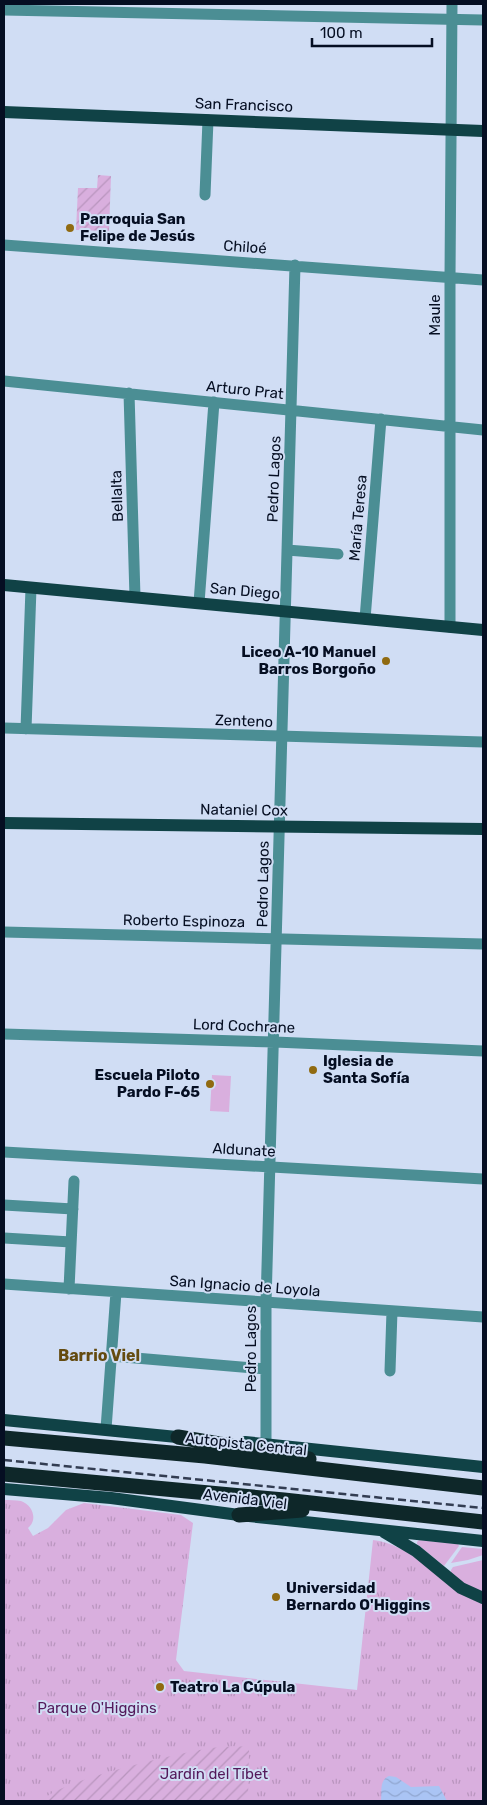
<svg xmlns="http://www.w3.org/2000/svg" width="487" height="1805" viewBox="0 0 487 1805" font-family="Rubik,sans-serif">
<style>
.grass{fill:#d9afde}
.park{fill:url(#park-tufts)}
.garden{fill:url(#garden-furrows)}
.water{fill:url(#water-waves)}
.lines{fill:none;stroke-linecap:round;stroke-linejoin:round}
.minor{stroke:#4b8e94;stroke-width:11}
.major{stroke:#104246;stroke-width:12}
.highway{stroke:#0e2729;stroke-width:15}
.rail{stroke:#333d52;stroke-width:2.5;stroke-dasharray:8 4;stroke-linecap:butt}
.poi-dot{fill:#906a10;stroke:#d0ddf4;stroke-width:2}
.labels{text-anchor:middle;stroke-width:4;stroke-linejoin:round;paint-order:stroke}
.street-label{font-size:15px;fill:#050e22;stroke:#d0ddf4}
.poi-label{font-size:15px;font-weight:bold;fill:#050e22;stroke:#d0ddf4;text-anchor:start}
.park-label{font-size:15px;fill:#541a5b;stroke:#d0ddf4}
.neighbourhood-label{font-size:16px;font-weight:bold;fill:#644b10;stroke:#d0ddf4}
</style>
<defs>
<pattern id="park-tufts" width="24" height="20" patternUnits="userSpaceOnUse" patternTransform="scale(1.25)"><rect width="24" height="20" fill="#d9afde"/><path d="M3 7l-1-3M5 7V3M7 7l1-3M15 17l-1-3M17 17v-4M19 17l1-3" fill="none" stroke="#b995be"/></pattern>
<pattern id="garden-furrows" width="10" height="10" patternUnits="userSpaceOnUse" patternTransform="scale(1.25)"><rect width="10" height="10" fill="#d9afde"/><path d="M-1 1l2-2M0 10L10 0M9 11l2-2" fill="none" stroke="#b995be"/></pattern>
<pattern id="water-waves" width="16" height="10" patternUnits="userSpaceOnUse" patternTransform="scale(1.25)"><rect width="16" height="10" fill="#aac4f4"/><path d="M0 5q4-4 8 0t8 0" fill="none" stroke="#91a7d1"/></pattern>
</defs>
<rect width="100%" height="100%" fill="#d0ddf4"/>
<path class="grass" d="M212,1075L231,1076L229,1112L210,1111Z
M419,1540L458,1544L459,1546L444,1566L417,1544V1542Z
M462,1547L483,1549V1555L468,1560L451,1563Z
M483,1560V1593L465,1584L451,1574V1570L453,1567Z"/>
<path class="park" d="M4,1500C9,1500 16,1500 21,1501C33,1505 38,1520 28,1528L33,1536L48,1528L66,1510L84,1503L181,1515L193,1523L176,1660L184,1671L357,1690L373,1540C406,1543 455,1584 483,1603V1801H4Z"/>
<path class="garden" d="M98,175L111,176L109,231L76,230L78,188H97Z
M249,1746L248,1801H41C60,1780 179,1753 211,1748C223,1746 237,1747 249,1746Z"/>
<path class="water" d="M389,1776L396,1777L411,1787L439,1786L447,1801H381C382,1792 379,1780 389,1776Z"/>
<g class="lines">
<path class="minor" d="M4,10L483,20
M205,195L208,120
M4,245L483,280
M4,381L483,430
M129,393L135,597
M287,550L338,554
M199,603L214,402
M365,619L381,419
M450,627V277L452,4
M4,728L483,742
M26,729L31,588
M4,932L483,944
M4,1034L275,1042L483,1051
M4,1152L483,1179
M4,1205L73,1209
M4,1238L71,1242
M4,1284L483,1317
M69,1289L74,1181
M112,1356L266,1369
M390,1371L392,1311
M106,1429L116,1292
M266,1444V1303L295,265"/>
<path class="major" d="M4,112L483,131
M4,585L483,630
M4,823L483,829
M4,1420L187,1438
M245,1442L483,1467
M4,1489L111,1498L239,1515L483,1541
M384,1532L416,1551L461,1588L483,1598"/>
<path class="highway" d="M178,1437L309,1459
M4,1438L205,1456L483,1488
M4,1474L284,1500L483,1522
M239,1515L302,1510"/>
<path class="rail" d="M4,1460L483,1508"/>
</g>
<g class="poi-dot">
<circle cx="70" cy="228" r="5"/>
<circle cx="386" cy="661" r="5"/>
<circle cx="313" cy="1070" r="5"/>
<circle cx="210" cy="1084" r="5"/>
<circle cx="276" cy="1597" r="5"/>
<circle cx="160" cy="1687" r="5"/>
</g>
<g class="labels">
<g class="street-label">
<text transform="translate(244 105) rotate(2)" y="5">San Francisco</text>
<text transform="translate(245 247) rotate(4)" y="5">Chiloé</text>
<text transform="translate(435 315) rotate(-90)" y="5">Maule</text>
<text transform="translate(245 390) rotate(6)" y="5">Arturo Prat</text>
<text transform="translate(274 479) rotate(-88)" y="5">Pedro Lagos</text>
<text transform="translate(117 496) rotate(-92)" y="5">Bellalta</text>
<text transform="translate(358 518) rotate(-85)" y="5">María Teresa</text>
<text transform="translate(245 591) rotate(5)" y="5">San Diego</text>
<text transform="translate(244 721) rotate(2)" y="5">Zenteno</text>
<text transform="translate(244 810) rotate(1)" y="5">Nataniel Cox</text>
<text transform="translate(263 884) rotate(-89)" y="5">Pedro Lagos</text>
<text transform="translate(184 921) rotate(1)" y="5">Roberto Espinoza</text>
<text transform="translate(244 1026) rotate(2)" y="5">Lord Cochrane</text>
<text transform="translate(244 1150) rotate(3)" y="5">Aldunate</text>
<text transform="translate(245 1286) rotate(4)" y="5">San Ignacio de Loyola</text>
<text transform="translate(251 1349) rotate(-90)" y="5">Pedro Lagos</text>
<text transform="translate(246 1444) rotate(6)" y="5">Autopista Central</text>
<text transform="translate(245 1499) rotate(7)" y="5">Avenida Viel</text>
</g>
<g class="poi-label">
<text x="80" y="224">Parroquia San<tspan x="80" dy="17">Felipe de Jesús</tspan></text>
<text x="376" y="657" text-anchor="end">Liceo A-10 Manuel<tspan x="376" dy="17">Barros Borgoño</tspan></text>
<text x="323" y="1066">Iglesia de<tspan x="323" dy="17">Santa Sofía</tspan></text>
<text x="200" y="1080" text-anchor="end">Escuela Piloto<tspan x="200" dy="17">Pardo F-65</tspan></text>
<text x="286" y="1593">Universidad<tspan x="286" dy="17">Bernardo O'Higgins</tspan></text>
<text x="170" y="1692">Teatro La Cúpula</text>
</g>
<g class="park-label">
<text x="97" y="1713">Parque O'Higgins</text>
<text x="214" y="1779">Jardín del Tíbet</text>
</g>
<g class="neighbourhood-label">
<text x="99" y="1361">Barrio Viel</text>
</g>
</g>
<rect width="487" height="1805" fill="none" stroke="#050e22" stroke-width="10"/>
<path d="M312 38v8h120v-8" fill="none" stroke="#050e22" stroke-width="2.5"/>
<text x="320" y="38" font-size="15" fill="#050e22" stroke="#d0ddf4" stroke-width="4" paint-order="stroke">100 m</text>
</svg>
